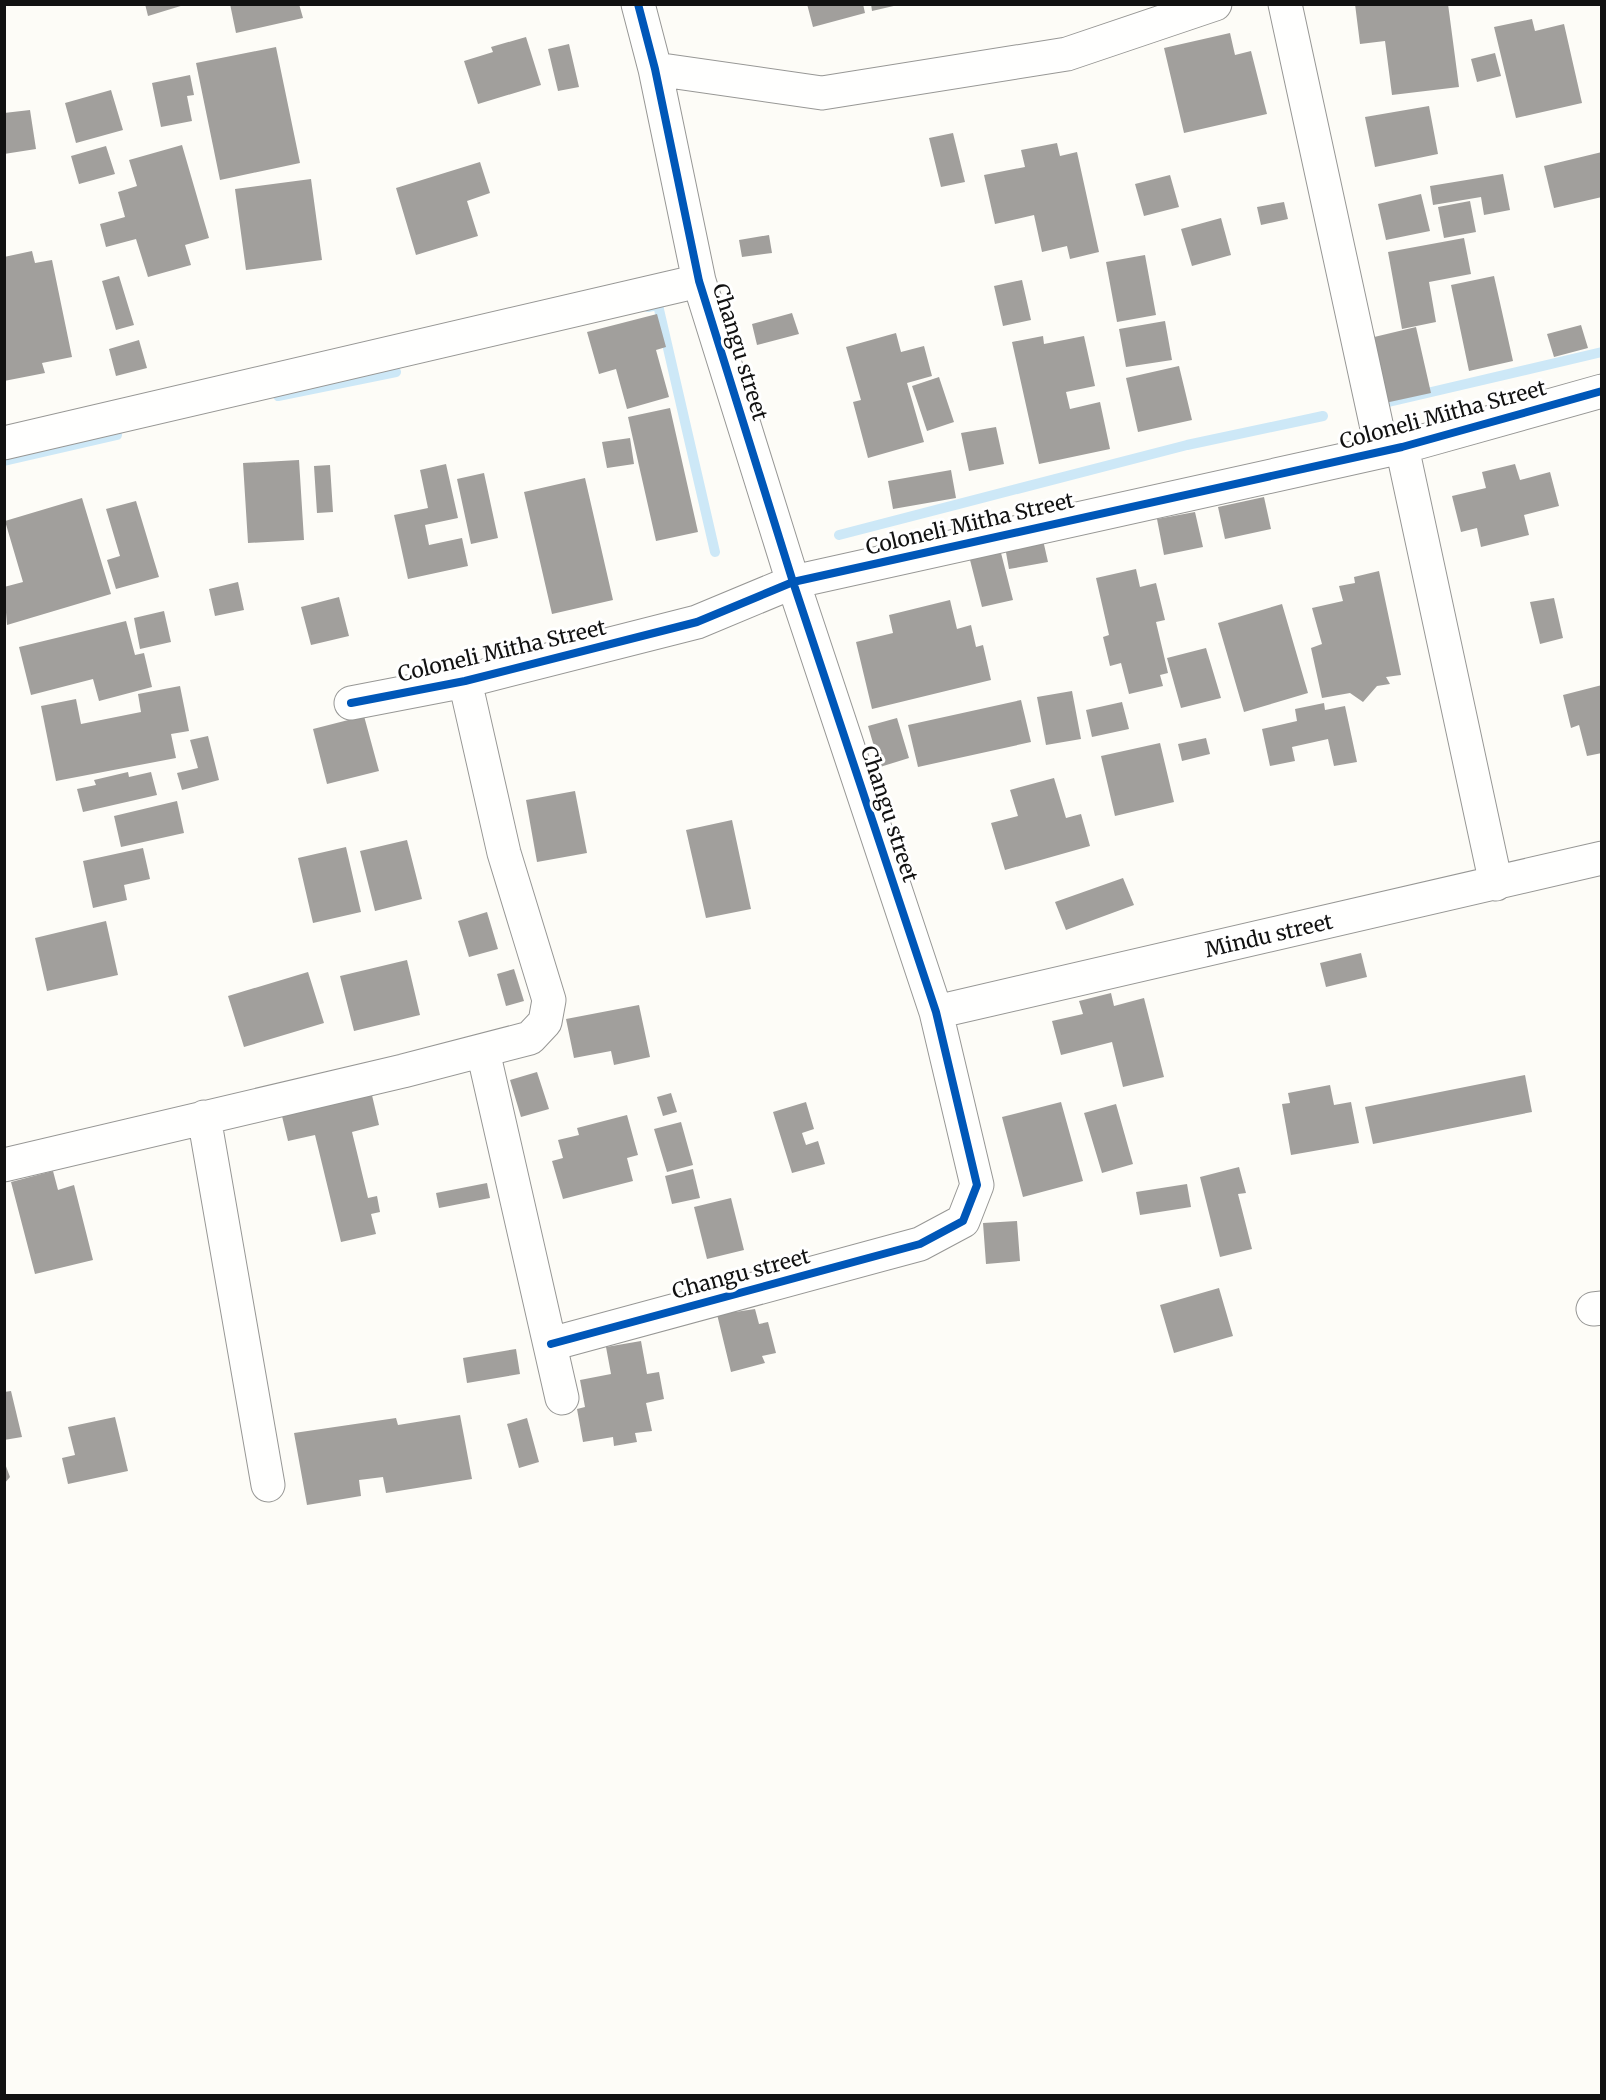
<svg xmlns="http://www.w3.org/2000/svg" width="1606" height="2100" viewBox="0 0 1606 2100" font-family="Merriweather,serif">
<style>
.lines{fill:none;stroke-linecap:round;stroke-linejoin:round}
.stream{stroke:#cde8f7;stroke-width:10}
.building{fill:#a19f9c}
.minor-casing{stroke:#979795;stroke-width:35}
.minor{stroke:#fffffe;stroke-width:33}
.cycleway-casing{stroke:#fff;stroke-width:11}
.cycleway{stroke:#0057b8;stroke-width:8}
.labels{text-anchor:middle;stroke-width:6;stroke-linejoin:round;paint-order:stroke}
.street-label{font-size:21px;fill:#111;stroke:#fff}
</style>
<rect width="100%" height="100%" fill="#fdfcf7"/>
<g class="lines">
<path class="stream" d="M648,307L658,305L715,552
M278,396L396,372
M1380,404L1602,352
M4,461L117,435
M839,535L1187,445L1323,416"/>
</g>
<path class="building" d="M145,4H184V5L148,16Z
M230,4H299L303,18L236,33Z
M807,4H863L865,13L813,27Z
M871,4H898V5L872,11Z
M1355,4H1448L1459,87L1392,95L1385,41L1360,44Z
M1532,19L1535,31L1564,24L1582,103L1516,118L1494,27Z
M1230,33L1235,55L1251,51L1267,114L1184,133L1164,48Z
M526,37L541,85L478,104L464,61L493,52L491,47Z
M569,44L579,87L558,91L548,49Z
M276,47L300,163L220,180L196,63Z
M1495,53L1501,76L1477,82L1471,59Z
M190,75L194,95L187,96L192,121L161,127L152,83Z
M111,90L123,130L76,143L65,103Z
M1429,106L1438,154L1375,167L1365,117Z
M30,110L36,149L4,154V113Z
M953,133L965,182L941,187L929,138Z
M1057,143L1060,156L1077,152L1099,252L1070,259L1067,246L1042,252L1034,215L995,224L984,175L1025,167L1021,150Z
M182,145L209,238L185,245L191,265L148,277L136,239L106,247L100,224L125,217L118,192L137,186L129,160Z
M106,146L115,174L79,184L71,156Z
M1602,152V197L1554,208L1544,166Z
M480,162L490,193L467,201L478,236L416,255L396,188Z
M1503,174L1510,210L1484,215L1481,197L1433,205L1430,186Z
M1170,175L1179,207L1144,216L1135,184Z
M311,179L322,260L246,270L235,189Z
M1421,194L1430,231L1386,240L1378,204Z
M1470,201L1476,232L1444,238L1438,207Z
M1284,202L1288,219L1261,225L1257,207Z
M1221,218L1231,255L1192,266L1181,229Z
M769,235L772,253L742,257L739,240Z
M1464,238L1471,274L1429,282L1436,322L1402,329L1388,252Z
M32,251L35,263L52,260L72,357L42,363L45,373L4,381V257Z
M1145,255L1156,315L1117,322L1106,262Z
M119,276L134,325L116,330L102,281Z
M1494,276L1513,361L1469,371L1451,285Z
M1022,280L1031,320L1003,326L994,286Z
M792,313L799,334L757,345L752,324Z
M657,314L666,347L656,350L669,397L627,409L616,369L599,374L587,332Z
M1165,321L1172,360L1126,367L1119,329Z
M1581,325L1588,348L1554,357L1547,334Z
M1416,327L1431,393L1385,403L1370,338Z
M896,333L901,352L924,346L932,376L907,383L924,442L868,458L853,402L861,400L846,347Z
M1043,336L1044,344L1084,336L1095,386L1066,392L1070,409L1100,402L1110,449L1039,464L1012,342Z
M139,340L147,368L116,376L109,349Z
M1179,366L1192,420L1138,432L1126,378Z
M939,377L954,422L927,431L912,386Z
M670,408L698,532L656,541L628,417Z
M996,427L1004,464L969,471L961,433Z
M630,438L634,464L607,468L602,442Z
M299,460L304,540L248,543L243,463Z
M446,464L458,518L425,525L429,545L462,538L468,566L408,579L394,515L428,508L420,470Z
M1515,464L1520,480L1550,472L1559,506L1524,515L1529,535L1481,547L1477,528L1461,532L1452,496L1486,488L1482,472Z
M330,465L333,512L317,513L314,466Z
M951,470L956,498L893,509L888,481Z
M484,473L498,538L471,544L457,479Z
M585,478L613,600L552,614L524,492Z
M1264,497L1271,529L1225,539L1218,507Z
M82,498L111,594L7,625L4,587L23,582L5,521Z
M136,501L159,577L116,589L107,560L120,556L106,509Z
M1195,512L1203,547L1164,555L1157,519Z
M1043,540L1048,562L1009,569L1005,547Z
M1000,549L1013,600L982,607L969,556Z
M1136,569L1140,587L1156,583L1165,620L1156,622L1168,673L1160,675L1163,686L1129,694L1121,663L1110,666L1103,637L1109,635L1096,578Z
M1379,571L1401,675L1386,677L1390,684L1377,686L1363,702L1350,693L1322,698L1311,648L1322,644L1312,608L1343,601L1339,586L1355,583L1354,577Z
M238,582L244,610L215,616L209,589Z
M339,597L349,636L311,645L301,607Z
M1554,598L1563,638L1540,644L1530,602Z
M950,600L957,629L971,625L976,647L983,645L991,680L872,709L856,642L893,633L889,615Z
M1282,604L1308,693L1244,712L1218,623Z
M164,611L171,642L140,649L134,618Z
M126,621L135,655L144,653L152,687L99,701L93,679L31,695L19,647Z
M1206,648L1221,698L1181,708L1167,658Z
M1602,685V753L1587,756L1579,725L1571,728L1563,695Z
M180,686L189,731L171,734L176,758L56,781L41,706L76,699L81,724L141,712L138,694Z
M1072,691L1081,739L1046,745L1037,697Z
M1021,700L1031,742L918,767L908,725Z
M1122,702L1129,729L1092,737L1086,710Z
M1324,703L1325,710L1345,706L1357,762L1334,766L1328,739L1292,747L1295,761L1270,766L1262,729L1297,721L1295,709Z
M364,716L379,771L327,784L313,729Z
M897,718L909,758L880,767L868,726Z
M208,736L219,780L182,790L177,773L198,768L190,740Z
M1206,738L1210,754L1182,761L1178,744Z
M1160,743L1174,802L1115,816L1101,756Z
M128,772L129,777L151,772L157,795L83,812L77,789L96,785L94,780Z
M1054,778L1066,818L1081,814L1090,846L1005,870L991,823L1018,816L1010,790Z
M575,791L587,853L537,862L526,800Z
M177,801L184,833L121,847L114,816Z
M732,820L751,909L706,918L686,830Z
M407,840L422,899L375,911L360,851Z
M346,847L361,912L313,923L298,858Z
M143,848L150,879L124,885L127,900L93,908L83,861Z
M1123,878L1134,905L1066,930L1055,902Z
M487,912L498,949L469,957L458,921Z
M106,921L118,975L47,991L35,938Z
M1361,953L1367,977L1326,987L1320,963Z
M407,960L420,1015L354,1031L340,976Z
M514,969L524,1001L506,1006L497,974Z
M308,972L324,1023L244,1047L228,996Z
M1111,993L1114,1006L1144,998L1164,1077L1123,1087L1112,1042L1061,1055L1052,1021L1083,1014L1079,1001Z
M639,1005L650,1057L614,1065L611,1051L574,1058L566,1019Z
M537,1072L549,1109L521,1117L510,1080Z
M1525,1075L1532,1112L1373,1144L1365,1107Z
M1330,1085L1334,1105L1351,1102L1359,1143L1291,1155L1282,1104L1290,1103L1288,1093Z
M371,1091L379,1125L352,1132L368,1198L377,1196L380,1212L371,1214L376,1234L341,1242L315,1135L288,1141L281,1112Z
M671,1093L677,1112L663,1116L657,1097Z
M806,1102L814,1129L802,1133L806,1145L818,1141L825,1164L792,1173L773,1112Z
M1061,1102L1083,1181L1023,1197L1002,1117Z
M1116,1104L1133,1164L1102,1173L1084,1113Z
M627,1115L638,1155L627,1158L633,1181L563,1199L552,1161L563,1158L558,1140L579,1135L577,1128Z
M681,1122L693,1165L667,1172L654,1129Z
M1239,1167L1246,1193L1238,1194L1252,1249L1220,1257L1200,1177Z
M693,1169L700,1198L672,1204L665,1176Z
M53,1171L58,1190L74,1185L93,1260L35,1274L11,1182Z
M487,1183L490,1198L439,1208L436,1193Z
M1187,1184L1191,1207L1140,1215L1136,1192Z
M731,1198L744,1250L707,1259L694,1207Z
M1017,1221L1020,1261L986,1264L983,1223Z
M1219,1288L1233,1336L1174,1353L1160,1305Z
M734,1302L735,1312L755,1309L759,1324L768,1322L776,1353L762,1356L765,1363L731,1372L715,1306Z
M641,1341L647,1374L659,1372L664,1399L646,1403L652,1431L635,1433L637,1442L614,1446L613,1437L583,1442L577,1409L585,1407L580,1380L611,1374L606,1347Z
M516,1349L520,1374L467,1383L463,1358Z
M11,1391L22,1437L4,1440V1392Z
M460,1415L472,1479L386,1493L383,1477L359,1480L361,1496L307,1505L294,1433L396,1418L398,1425Z
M115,1417L128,1471L68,1484L62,1458L75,1455L68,1427Z
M527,1418L539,1462L519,1468L507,1424Z
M4,1461L10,1477L4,1484Z"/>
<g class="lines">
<defs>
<path id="minor" d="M1285,4L1382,451
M655,69L822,93L1067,54L1215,4
M4,443L699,281
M1402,447L1496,884
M351,703L465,681L697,622L793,582L1402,447L1602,391
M936,1012L1602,858
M483,1051L562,1398
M204,1117L268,1485
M4,1165L403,1071L530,1038L545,1022L549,1000L504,853L465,681
M1593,1309L1602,1308
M551,1344L920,1244L963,1221L977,1185L936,1012L793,582L699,281L655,69L638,4"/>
</defs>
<use href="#minor" class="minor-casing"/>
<use href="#minor" class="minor"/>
<defs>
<path id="cycleway" d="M351,703L465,681L697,622L793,582L1402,447L1602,391
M551,1344L920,1244L963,1221L977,1185L936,1012L793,582L699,281L655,69L638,4"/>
</defs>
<use href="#cycleway" class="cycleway-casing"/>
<use href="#cycleway" class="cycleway"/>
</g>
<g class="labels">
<g class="street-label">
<text transform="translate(740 352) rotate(73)" y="7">Changu street</text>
<text transform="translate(1443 415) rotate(-15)" y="7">Coloneli Mitha Street</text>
<text transform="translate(970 524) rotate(-13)" y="7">Coloneli Mitha Street</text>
<text transform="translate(502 651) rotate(-13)" y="7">Coloneli Mitha Street</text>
<text transform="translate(889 814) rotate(72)" y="7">Changu street</text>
<text transform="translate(1269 936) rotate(-13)" y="7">Mindu street</text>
<text transform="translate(741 1274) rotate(-15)" y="7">Changu street</text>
</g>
</g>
<rect width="1606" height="2100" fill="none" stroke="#111111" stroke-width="12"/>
</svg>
